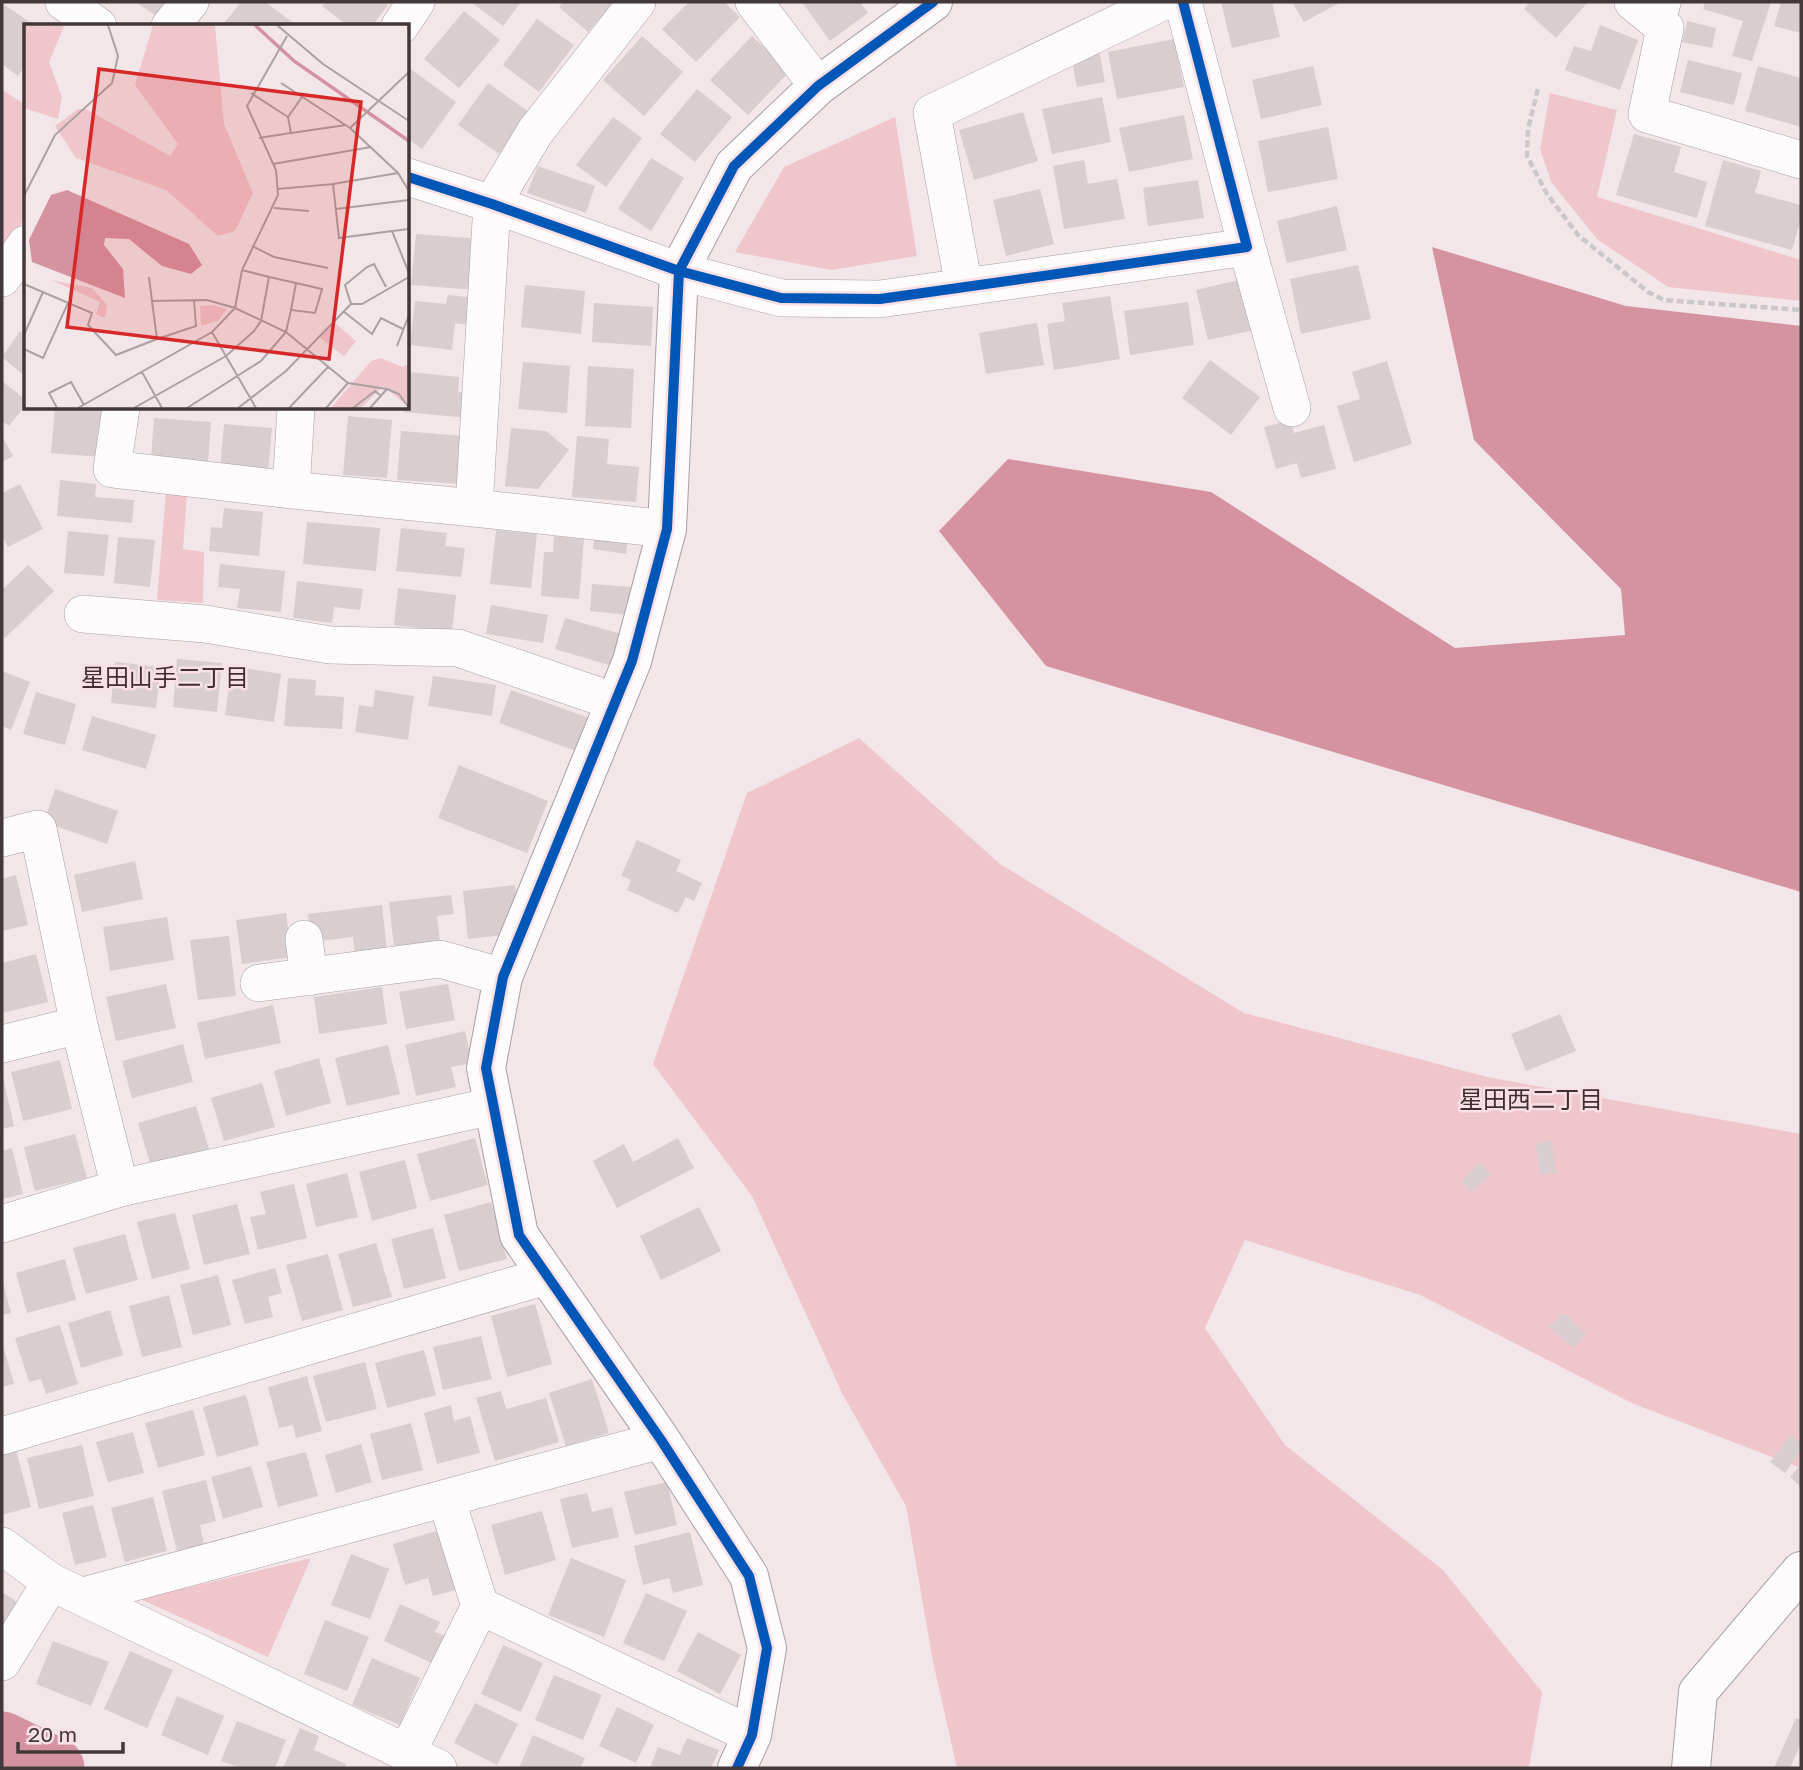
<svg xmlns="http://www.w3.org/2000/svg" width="1803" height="1770" viewBox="0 0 1803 1770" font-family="'Golos Text','Noto Sans JP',sans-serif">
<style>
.green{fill:#efc6cc}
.water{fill:#d593a1}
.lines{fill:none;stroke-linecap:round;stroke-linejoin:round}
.river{stroke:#d593a1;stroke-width:63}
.building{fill:#d8cdcf}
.service-casing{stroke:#a9a0a1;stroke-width:19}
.minor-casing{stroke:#a9a0a1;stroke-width:38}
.tertiary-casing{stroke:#a9a0a1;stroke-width:40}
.path{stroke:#ccc7c8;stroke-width:4.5;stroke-dasharray:7 3.5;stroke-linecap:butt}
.service{stroke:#fdfbfc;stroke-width:18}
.minor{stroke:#fdfbfc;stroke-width:37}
.tertiary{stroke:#fdfbfc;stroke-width:38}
.cycleway-casing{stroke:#f9e0e4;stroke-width:15}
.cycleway{stroke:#0057b8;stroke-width:10}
.labels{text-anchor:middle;stroke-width:5;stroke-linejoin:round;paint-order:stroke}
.neighbourhood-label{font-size:24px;fill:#412e31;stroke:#f9e0e4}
.inset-river{fill:none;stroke:#d593a1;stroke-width:3.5}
.inset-road{fill:none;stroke:#aca0a2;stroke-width:2}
.view{fill:#d62828;fill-opacity:0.15;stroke:#d62828;stroke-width:3.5}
.inset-edge{fill:none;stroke:#423839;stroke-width:3.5}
</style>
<rect width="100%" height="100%" fill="#f3e6e8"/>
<path class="green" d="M2,90L26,105V216L2,252Z
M1550,93L1617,110L1597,197L1801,260V301L1668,287L1597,239L1551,182L1540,149Z
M895,117L917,256L831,270L735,252L784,167Z
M166,492L187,493L183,549L204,552L203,603L157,600Z
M859,738L1000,864L1244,1013L1487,1077L1801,1134V1468L1634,1404L1420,1295L1245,1240L1205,1328L1285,1445L1443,1570L1542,1692L1529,1768H957L933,1662L906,1506L843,1395L752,1196L653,1064L747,793Z
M311,1558L268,1657L140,1599Z"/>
<path class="water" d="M1432,247L1626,306L1801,326V892L1046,666L939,531L1008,459L1211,492L1455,648L1625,635L1621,589L1474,440Z"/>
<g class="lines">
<path class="river" d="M2,1743L53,1768"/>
</g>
<path class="building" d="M136,2H173L160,19Z
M241,2H265L292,22L289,26H222Z
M326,2H384L388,5L372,26H348L322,6Z
M471,2H521L503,26Z
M564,2H614L588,32L559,7Z
M689,2H724L740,17L696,62L662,29Z
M802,2H860L868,13L830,41Z
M1221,2H1272L1280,37L1232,48Z
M1292,2H1341L1304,22Z
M1530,2H1588L1556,38L1524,9Z
M1705,2H1771L1752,61L1732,56L1743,21L1703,9Z
M1781,2H1801V33L1774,26Z
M5,5L35,26H26V65L18,76L2,64V9Z
M464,11L500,40L459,88L424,59Z
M537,19L574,45L539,92L503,65Z
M1687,21L1716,28L1712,48L1682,42Z
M1600,25L1638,40L1620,90L1565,70L1574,46L1591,51Z
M642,36L683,72L644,116L603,80Z
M752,36L790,71L748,115L710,80Z
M1174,39L1184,87L1117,99L1108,52Z
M1099,51L1105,82L1077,87L1071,56Z
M1688,60L1742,73L1734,105L1680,92Z
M1313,66L1322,105L1261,119L1252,80Z
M1758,66L1801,78V127L1745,111Z
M408,67L456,102L422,149L408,139Z
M488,83L529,112L499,154L458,125Z
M697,89L732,117L695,162L660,134Z
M1102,97L1111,142L1052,154L1042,109Z
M1023,112L1038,161L974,180L959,130Z
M1184,115L1193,159L1129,172L1119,128Z
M613,117L642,138L606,187L576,165Z
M1328,127L1338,179L1268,192L1258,141Z
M1634,134L1681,147L1674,172L1707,182L1697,218L1616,195Z
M651,158L684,178L651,231L618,209Z
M1084,160L1088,184L1117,179L1125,219L1064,229L1053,166Z
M1723,160L1761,171L1755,193L1801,205V218L1792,250L1705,226Z
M538,166L595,186L586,213L527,193Z
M1198,180L1204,218L1148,226L1143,188Z
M1040,189L1054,244L1006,256L993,200Z
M1337,206L1347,250L1287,263L1277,221Z
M416,234L482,239L478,290L411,285Z
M1358,265L1371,319L1301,334L1290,279Z
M1243,279L1255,330L1208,340L1196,290Z
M525,285L585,291L581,334L521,327Z
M448,295L477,298L474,326L455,323L452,350L410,345L415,301L446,304Z
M1110,296L1120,359L1054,370L1047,324L1065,321L1062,303Z
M1188,302L1194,345L1130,355L1124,311Z
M594,303L653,307L651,346L592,342Z
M1037,323L1044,365L986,374L979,333Z
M20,331L26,335V377L2,357Z
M1210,360L1260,397L1231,435L1182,398Z
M1387,361L1412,444L1354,462L1337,406L1360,399L1352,372Z
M523,362L570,366L567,413L518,409Z
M588,366L634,369L631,428L585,426Z
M409,372L459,377L458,392L471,393L468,418L404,412L405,408H408Z
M2,381L26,400V404L9,426L2,421Z
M55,408L105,409L101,457L51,453Z
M348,416L392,420L387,478L343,475Z
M154,418L211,422L208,463L151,459Z
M1291,420L1294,433L1324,425L1336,469L1301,478L1297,463L1276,469L1264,427Z
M224,424L272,428L268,472L220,469Z
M511,428L546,431L569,450L538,489L505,486Z
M401,431L465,436L462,484L397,480Z
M2,436L13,456L2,462Z
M577,436L609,439L607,464L639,467L636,502L572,497Z
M60,480L96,484L95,497L134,500L132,523L57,516Z
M20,484L43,529L8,547L2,535V493Z
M224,508L263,512L259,556L209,551L211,527L222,528Z
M307,522L380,528L376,571L303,564Z
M401,528L447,533L445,546L465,548L461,577L396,571Z
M496,530L537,534L531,588L490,584Z
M68,531L109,535L104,576L64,573Z
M595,533L628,537L626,554L593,549Z
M554,536L584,539L579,599L541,596L544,552H553Z
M118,537L155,540L150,587L114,583Z
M220,564L285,571L281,612L237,608L240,589L218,587Z
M28,565L54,591L5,638L2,635V590Z
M297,581L363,589L360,610L334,607L332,623L293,618Z
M592,584L631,587L628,615L590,611Z
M398,588L456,595L452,632L394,625Z
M491,605L548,615L543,643L486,634Z
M565,618L621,634L612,666L555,649Z
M177,659L222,663L217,712L173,707Z
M115,662L161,667L156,708L111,703Z
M232,666L281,674L274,722L225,715Z
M2,671L30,682L11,730L2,726Z
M433,676L496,685L492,716L428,706Z
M288,678L316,680L315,695L344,697L342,729L284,726Z
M375,690L414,696L408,740L355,732L359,705L373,707Z
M511,690L592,719L581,753L499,723Z
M36,692L76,704L65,745L23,734Z
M92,716L156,735L146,769L82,750Z
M459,765L548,801L527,853L438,818Z
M55,789L118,811L107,844L44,822Z
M637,840L681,860L676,871L702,883L694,901L686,897L678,913L627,890L631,880L621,876Z
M135,861L143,899L82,912L74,875Z
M16,875L28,925L2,931V879Z
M515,885L517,906L502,935L468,939L463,891Z
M451,895L454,914L437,916L440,942L394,947L389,902Z
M382,905L387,951L355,955L353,937L311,942L308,914Z
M286,913L292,957L242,964L236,920Z
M167,917L174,960L110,971L103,927Z
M229,936L236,996L198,1000L190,940Z
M36,954L48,1002L2,1013V963Z
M166,984L176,1028L116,1041L106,997Z
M448,984L455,1020L406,1029L399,992Z
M382,987L387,1024L319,1034L314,997Z
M273,1005L281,1043L205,1059L197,1023Z
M1560,1014L1576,1051L1526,1071L1511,1034Z
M465,1031L472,1063L451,1067L456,1087L416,1096L405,1045Z
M183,1044L193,1082L132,1098L122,1061Z
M388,1045L400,1094L347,1106L335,1058Z
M319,1058L331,1103L286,1116L274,1071Z
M60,1060L72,1109L23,1121L11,1072Z
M2,1073L14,1126L2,1129Z
M262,1083L275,1127L224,1141L211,1098Z
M196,1106L209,1149L151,1166L138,1123Z
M75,1134L87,1178L35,1191L24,1147Z
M475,1138L488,1185L430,1201L417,1154Z
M678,1138L694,1168L617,1208L593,1161L624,1144L633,1162Z
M1552,1141L1556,1173L1540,1175L1536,1143Z
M12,1148L23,1194L2,1199V1151Z
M405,1160L417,1208L372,1221L359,1172Z
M1480,1163L1491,1174L1471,1192L1461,1181Z
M347,1173L358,1217L316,1227L306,1184Z
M294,1184L307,1238L258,1250L250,1217L266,1214L260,1192Z
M491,1202L507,1259L459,1271L444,1215Z
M237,1204L250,1254L204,1265L192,1215Z
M699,1207L721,1251L661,1280L640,1236Z
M175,1213L190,1269L152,1279L137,1222Z
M433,1228L446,1278L404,1289L391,1239Z
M125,1234L138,1280L86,1294L73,1248Z
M376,1243L392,1297L353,1307L338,1254Z
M328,1254L343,1310L302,1321L286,1265Z
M65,1259L76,1300L27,1313L16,1273Z
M275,1268L282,1293L268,1297L273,1317L245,1324L232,1280Z
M218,1275L231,1325L193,1335L180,1285Z
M2,1279L11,1313L2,1315Z
M169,1295L182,1347L142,1357L129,1306Z
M535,1304L552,1364L507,1377L491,1316Z
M110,1310L123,1355L81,1368L68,1323Z
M1563,1313L1586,1334L1573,1348L1550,1327Z
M60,1325L78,1384L46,1394L41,1379L29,1382L15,1338Z
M481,1336L492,1379L443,1390L433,1347Z
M2,1342L14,1384L2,1387Z
M424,1350L436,1395L387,1408L375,1363Z
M365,1362L377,1409L326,1422L313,1376Z
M307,1376L322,1431L296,1438L293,1425L279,1428L268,1387Z
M592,1379L609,1433L566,1446L549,1393Z
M501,1391L506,1409L546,1398L559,1442L495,1461L476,1398Z
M246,1395L259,1445L217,1457L203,1407Z
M451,1405L454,1421L470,1416L480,1453L437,1464L424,1413Z
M193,1410L205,1455L158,1468L145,1423Z
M411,1423L423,1470L382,1480L370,1434Z
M133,1432L144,1473L108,1482L96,1442Z
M1791,1435L1801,1443V1451L1785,1473L1770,1462Z
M361,1444L372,1482L336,1493L325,1455Z
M82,1445L94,1496L39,1509L27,1458Z
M16,1450L31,1507L2,1515V1454Z
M306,1452L318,1496L278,1507L266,1462Z
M1801,1464V1487L1790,1477Z
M251,1466L263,1507L223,1519L211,1477Z
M206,1480L216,1521L200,1525L204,1544L177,1551L162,1491Z
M667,1482L677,1525L635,1535L624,1492Z
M587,1493L592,1512L612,1507L619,1537L572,1548L560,1499Z
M153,1497L167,1551L125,1562L111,1508Z
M93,1505L107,1557L75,1565L62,1513Z
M542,1511L556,1560L505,1575L491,1525Z
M446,1528L463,1588L433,1596L428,1578L405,1585L393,1544Z
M690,1532L703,1585L673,1593L669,1578L643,1585L634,1546Z
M351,1554L389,1569L370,1619L331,1605Z
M571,1558L626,1580L604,1637L548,1615Z
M2,1592L22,1605L2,1636Z
M646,1593L687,1611L664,1661L623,1643Z
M400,1604L440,1622L435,1632L448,1637L436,1665L384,1641Z
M325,1620L369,1637L347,1691L304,1674Z
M698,1632L741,1655L720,1694L677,1671Z
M53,1641L109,1662L91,1706L36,1684Z
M503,1645L543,1663L521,1712L481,1694Z
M130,1651L173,1670L147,1728L104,1709Z
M372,1658L420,1678L400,1725L352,1705Z
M554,1675L602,1695L583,1740L535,1720Z
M177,1696L224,1716L208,1755L161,1735Z
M475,1703L518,1724L497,1765L454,1743Z
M617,1707L654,1725L636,1763L599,1746Z
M1796,1718L1801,1720V1743L1790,1768H1774Z
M237,1721L286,1740L275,1768H241L221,1761Z
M300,1728L319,1736L314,1750L346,1764L345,1768H283Z
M533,1735L585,1758L580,1768H519Z
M687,1738L719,1750L711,1768H650L658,1747L680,1755Z"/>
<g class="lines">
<defs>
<path id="service" d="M1665,28L1672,2"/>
<path id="minor" d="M64,2L98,26
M637,2L535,132L492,204L474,508L667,529
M754,2L818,86
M1633,2L1665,28L1647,114L1801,160
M170,26L190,2
M400,26L416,2
M408,177L492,204L679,271L781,298L880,299L1247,247L1183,2
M1247,247L1292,408
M2,278L26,244
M964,287L932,113L1162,2
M121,408L112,469L291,490L474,508
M291,490L296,408
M83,614L205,624L330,645L458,648L616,702
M2,838L38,829L79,1025L120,1188L493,1106
M304,939L309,977
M259,983L440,959L503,977
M2,1044L79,1025
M2,1224L120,1188
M2,1436L546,1276
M661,1440L446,1498L480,1606L752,1735
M2,1546L51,1582L438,1768
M83,1596L446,1498
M2,1662L51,1582
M407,1753L480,1606"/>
<path id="tertiary" d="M737,1768L752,1735L767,1648L749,1576L661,1440L519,1235L486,1068L503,977L632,661L667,529L679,271L734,166L818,86L933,2
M1691,1768L1698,1692L1801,1571"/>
</defs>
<use href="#service" class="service-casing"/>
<use href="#minor" class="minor-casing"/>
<use href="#tertiary" class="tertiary-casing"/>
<path class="path" d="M1538,89L1528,129L1527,156L1547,194L1578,235L1648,292L1664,300L1801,310"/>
<use href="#service" class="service"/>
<use href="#minor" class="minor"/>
<use href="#tertiary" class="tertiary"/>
<defs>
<path id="cycleway" d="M408,177L492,204L679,271L781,298L880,299L1247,247L1183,2
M737,1768L752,1735L767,1648L749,1576L661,1440L519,1235L486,1068L503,977L632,661L667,529L679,271L734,166L818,86L933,2"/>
</defs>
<use href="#cycleway" class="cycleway-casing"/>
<use href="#cycleway" class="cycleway"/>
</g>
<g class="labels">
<g class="neighbourhood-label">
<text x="165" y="686">星田山手二丁目</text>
<text x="1531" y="1108">星田西二丁目</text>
</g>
</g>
<g transform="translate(24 24)">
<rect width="385" height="385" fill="#f3e6e8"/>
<path d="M0,1L40,2L25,38L38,73L34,95L0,84ZM129,1H191L200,100L229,169L211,207L194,212L142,166L52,134L31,102L54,85H62L146,132L154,120L111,61ZM27,256L68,264L83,281L81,294L72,290L76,278ZM189,281L203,285L194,297L177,302L176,282ZM310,298L332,317L320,332L296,314ZM357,334L378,343L385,340V383L359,362L337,384H307L347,337Z" fill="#efc6cc"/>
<path d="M43,166L165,220L178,241L167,250L138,242L105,215L81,214L80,221L99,245L101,274L8,238L5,216L27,171Z" fill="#d593a1"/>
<path class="inset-river" d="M231,1L270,37L385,117"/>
<path class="inset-road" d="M253,1L299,40L385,97M257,59L326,104L374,149L385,167M227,69L264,93L267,109L235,114M264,93L278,73M326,104L385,48M267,109L322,101M249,140L347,123M309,160L374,149M253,165L309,160L315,214L368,207M0,172L31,111L88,59L94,32L84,1M250,184L285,187M312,185L385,176M385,205L368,207L385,249M228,222L250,233L304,244M125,253L128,277M245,253L272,259L298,265L291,289L267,286L272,259M0,260L68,289L64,301L92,331L133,315L128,277L183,276L211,284L262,308L324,359L363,365M327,280L321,261L343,243L350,240L362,263M319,287L348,310L357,294L379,305M188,308L232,384M0,311L19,268M133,315L172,302L170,276M373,322L385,291M0,325L19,334L44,279M118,348L138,384M33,384L25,369L47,358L60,381M54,384L188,308L211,284L218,246L254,171L252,146L223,82L263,12M110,384L202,332L230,307L237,297L245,253L218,246M163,384L237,337L262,308L267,286M214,384L262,347L327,280H338L385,253M265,384L305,342M302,384L324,359M329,384L351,367L356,371M346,384L363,365L375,370L385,384"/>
<path class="view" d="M75,45L337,78L305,335L43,303Z"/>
<rect width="385" height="385" class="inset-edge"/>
</g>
<rect width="1803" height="1770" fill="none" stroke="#423839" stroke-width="7"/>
<path d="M18 1742v10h105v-10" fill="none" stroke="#423839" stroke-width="3.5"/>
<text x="28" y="1742" font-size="21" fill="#423839" stroke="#f9e0e4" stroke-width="5" paint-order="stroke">20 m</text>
</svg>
